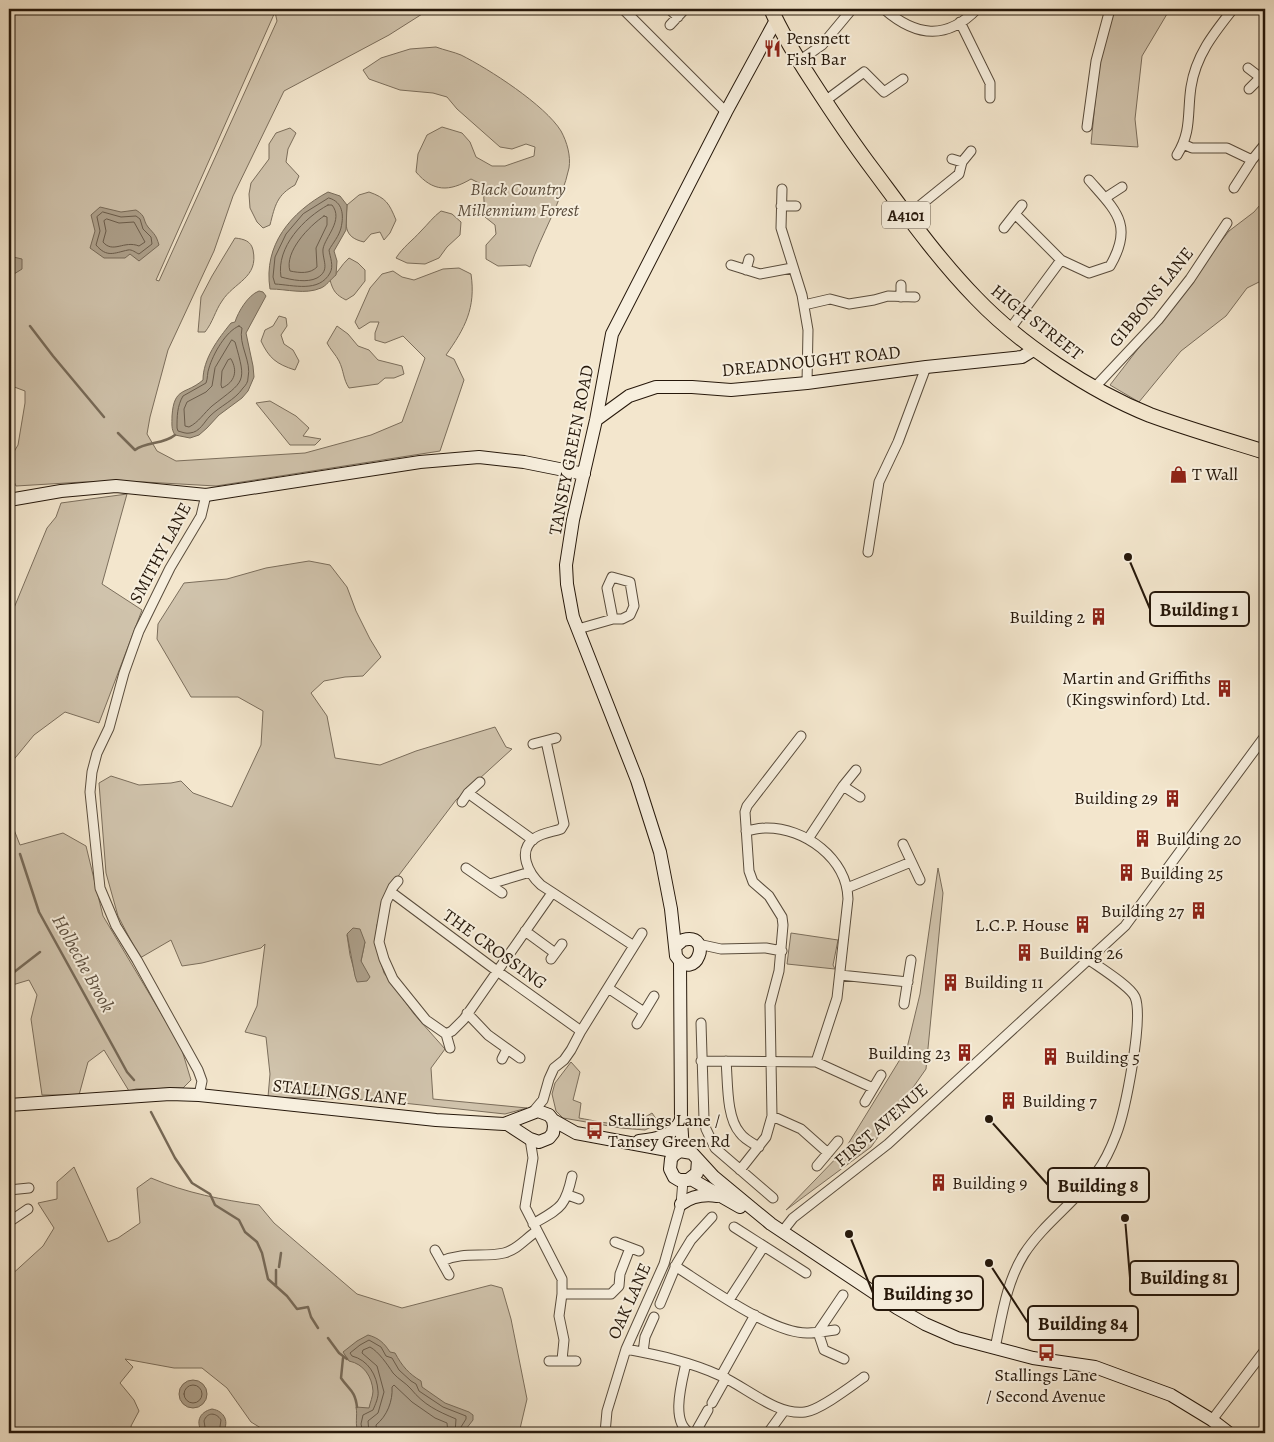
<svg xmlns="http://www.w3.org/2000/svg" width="1274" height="1442" viewBox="0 0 1274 1442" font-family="Alegreya,serif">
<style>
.green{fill:#d0c3ac;stroke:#7b6e5c;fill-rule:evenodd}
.water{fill:#ada08b;stroke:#776a58}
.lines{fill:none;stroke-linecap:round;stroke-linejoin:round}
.shore{stroke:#6a5c4b;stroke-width:1}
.stream{stroke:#776a58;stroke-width:2.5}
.street-casing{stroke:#594c3c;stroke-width:11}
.secondary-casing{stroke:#26180b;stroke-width:14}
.primary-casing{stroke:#26180b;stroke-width:16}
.street{stroke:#f7efde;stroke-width:9}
.secondary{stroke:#f7efde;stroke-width:12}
.primary{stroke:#f3e6cd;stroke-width:14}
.labels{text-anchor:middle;stroke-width:4;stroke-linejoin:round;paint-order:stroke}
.shield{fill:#f7efde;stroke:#65584a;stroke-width:1}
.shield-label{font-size:16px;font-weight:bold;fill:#26180b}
.poi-label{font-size:18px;fill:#26180b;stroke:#f7efde;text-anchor:start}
.park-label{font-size:18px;font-style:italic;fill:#594b3b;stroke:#f7efde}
.street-label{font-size:18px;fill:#26180b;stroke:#f7efde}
.water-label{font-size:19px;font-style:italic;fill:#5c4e3e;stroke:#f7efde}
.leader{fill:none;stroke:#26180b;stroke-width:2}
.callout-dot{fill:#26180b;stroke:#f7efde;stroke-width:2}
.callout{fill:#f7efde;stroke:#26180b;stroke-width:2}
.callout-label{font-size:19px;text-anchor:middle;font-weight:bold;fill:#26180b}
</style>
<rect width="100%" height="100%" fill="#f3e6cd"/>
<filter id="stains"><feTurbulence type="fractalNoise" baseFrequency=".004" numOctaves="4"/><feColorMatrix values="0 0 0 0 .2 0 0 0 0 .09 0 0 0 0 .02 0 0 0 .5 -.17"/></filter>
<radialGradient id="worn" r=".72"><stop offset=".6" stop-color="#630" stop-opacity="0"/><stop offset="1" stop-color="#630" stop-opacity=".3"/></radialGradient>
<path class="green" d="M9,9H430L389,35L284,91L233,196L214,251L168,350L150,417L147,434L157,451L176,461L305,453L371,435L402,422L425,358L403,336L385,343L375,340V333L379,322H370L359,329L355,322L370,288L382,274L393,271L402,277L414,280L443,269L459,268L471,274C476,308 465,328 446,355L454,359L464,380L440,451L216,486L144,482H83L16,486L10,473L12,455L18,445L25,403V391L9,385ZM275,12L277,21L159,281L156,280Z
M1114,9H1170L1142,56L1135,119L1138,147L1091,144L1099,62Z
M436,47C444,50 454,52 461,55C489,69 545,105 561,131C567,142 571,156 569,168C562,201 541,235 530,267L526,265L498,266L486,259V245L496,234L495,225L485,217L483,185L471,179C449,192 433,192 416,172L418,154L427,135L442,127L462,133L470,142L476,157L492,166H505L534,156L535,147L526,144L512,149L500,147L457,109L447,97L433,93L400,90L369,79L363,70L381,58L410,49Z
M290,128L296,133L288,149L286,162L299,176L295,185C277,195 275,205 270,225L263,228L257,222L250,208L249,194L251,183L269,159V144L276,133Z
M369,192C386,198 389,203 396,220L390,233L384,240L380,232L371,234L364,242C342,237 346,224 347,205L359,195Z
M1265,199V279L1247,288L1226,316L1181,351L1139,402L1110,385L1229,231L1254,212Z
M441,211L452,214L461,222L460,235L447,247L439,258L425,264L407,263L396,258C403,247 412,241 421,231C428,224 433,217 441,211Z
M235,238C244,239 251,241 253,250C259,278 234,282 222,301C215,311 213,322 205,332H198L201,297L212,276Z
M349,258L358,263L365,270V281L354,295L346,300C336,295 333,291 330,280C338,273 341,265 349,258Z
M279,316L286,318L287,326L281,335L284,344L293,350L299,361L295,370C276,364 269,358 261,341L265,330L273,326Z
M337,326L348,334L358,346L369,350L378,360L402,366L404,374L394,378H385L378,384L349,388C343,379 344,371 339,361C336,355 330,349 327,343Z
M270,401L296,416L309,428L303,436L321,439L315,445H290L256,403Z
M127,494L102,584L142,610L99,723L65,712L34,735L11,763V822L20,845L63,833L86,846L103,916L181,1047L191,1080L183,1088L136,1089L129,1091L104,1050L88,1062L79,1095H42L31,1019L37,995L29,980L9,986V620L47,528L56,517L61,503Z
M309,561L330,565L347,587L356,611L370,639L381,657L363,676L345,677L324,681L311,693L327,716L335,758L380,765L416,751L495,727L506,747L512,749L456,800L399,875L386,897L377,925L375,943L384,973L414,1014L445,1049L431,1068L433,1099L527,1108L505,1114L375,1100L268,1097L270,1074L266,1037L245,1032L257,1006L265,944L261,948L202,963L182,966L171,940L140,958L118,916L106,873L99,783L111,776L139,785L171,783L181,781L193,793L232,807L261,745L263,711L238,697H191L157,639L158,624L184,583L227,579L266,568ZM347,935L365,942L357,981L350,955Z
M938,868L943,893L926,1069L871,1147L786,1210L845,1149L907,1048L920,994Z
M791,933L838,940L833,965L835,969L787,964Z
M571,1062L580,1072L573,1100L581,1103L579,1118C608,1123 626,1130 652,1113L659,1123L645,1130L621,1128L563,1118L556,1111L552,1094L555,1083Z
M74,1167L108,1242L118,1238L140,1223L137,1188L151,1178C186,1193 223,1200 259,1205L274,1223L357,1294L402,1308L491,1285L502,1288L511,1319L527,1399L519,1433H297L295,1430L282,1433H269L251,1422L227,1388L202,1368H174L125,1359L133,1367L120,1383L134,1400L139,1411L131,1426L132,1433H9V1277L43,1246L54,1228L38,1203L57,1199V1182Z"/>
<path class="water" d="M328,192L340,196L347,205L346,230L334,251L337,261L336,275C331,279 326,286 321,288C305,295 287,289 270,289C263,245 291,212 328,192Z
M100,207L121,212L136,210C147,217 142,219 148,227C155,235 156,235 159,245L139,261L130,254L125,258H104L90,248L95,231L91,215Z
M9,256L22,259V269L14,274L9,273Z
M259,291L263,292L266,296L246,333L253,366L254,377L248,391L242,398L219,415L207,428L199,435L190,438L175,435C171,429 172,424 172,416C174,386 186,395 203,380C203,359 218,339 231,323L235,322C238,312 248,295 259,291Z
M353,928L360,929L365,942L361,961L370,977L367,981L357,982L355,976L347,934Z
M368,1335C379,1338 384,1343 390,1352L395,1353C402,1366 409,1374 421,1381L422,1387L445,1403L469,1412L473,1415V1420L466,1429L468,1433H359C354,1425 358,1416 356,1407L369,1408C370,1403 373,1396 373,1391C372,1377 364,1364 349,1361L343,1352L357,1341Z
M179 1394a14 14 0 1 1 28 0a14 14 0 1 1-28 0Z
M212,1409C225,1411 230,1423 222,1433H203C195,1423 199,1412 212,1409Z"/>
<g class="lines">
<path class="shore" d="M329,198C343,202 344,215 341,228C339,236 333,243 329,250C330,257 334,266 330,273C319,293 293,285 275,284L273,277L275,257L286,234L303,214Z
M328,205H332C344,220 325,237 323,249C322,260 331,270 317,278C307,283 292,280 281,277C276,247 304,218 328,205Z
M103,212L121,217L136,216L140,219L143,229L151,237L152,244L139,254C136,253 132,249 128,250C114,253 107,258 96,245L100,231L97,217Z
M324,216L327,217V225L316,248L317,267C310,274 300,273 290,271C284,252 309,226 324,216Z
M107,219L119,223L134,222L145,242L139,246C124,240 113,254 103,242L106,231L104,221Z
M239,326L242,328C238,345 252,361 248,378C248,382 246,385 243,388C235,400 220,406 210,416C204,422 200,432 190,433C186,434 182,432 178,431L177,428C177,417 177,406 183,396L206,383C208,378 207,373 209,368C213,354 226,331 239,326Z
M232,340L235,342C247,384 245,380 212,406C204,413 199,422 189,427L185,426L184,409L187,402L206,392L212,386L215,368Z
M231,359C238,371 235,382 222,388L221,385L222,371L228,360Z
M184 1394a9 9 0 1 1 18 0a9 9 0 1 1-18 0Z
M206,1433L204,1421C207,1412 216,1412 221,1420L219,1433
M363,1433L361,1424L363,1415L373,1410C375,1405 379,1397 378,1391C377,1375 368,1360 352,1356L350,1353L360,1345L369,1340L381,1347L386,1356L392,1358L399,1370L411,1381L416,1384L419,1391L443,1407L466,1416V1419L461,1427L462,1433
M369,1433L368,1421L378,1413L384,1392L377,1366L362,1353L363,1350L370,1347C379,1352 387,1364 393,1373C398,1379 406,1383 411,1389C424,1405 437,1411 456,1419L455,1433
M377,1433L376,1425C387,1416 393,1401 392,1387L394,1385L412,1402L435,1418L447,1423L448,1433"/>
<path class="stream" d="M30,326L53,356L104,417
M118,433L135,450C146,441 163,445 175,435
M20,854L39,912L115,1050L127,1072L134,1080
M9,976L40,952
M151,1112L175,1158L192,1183L210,1194L215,1205L239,1220L245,1232L257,1242L262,1253L268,1279L287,1296L297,1309L308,1307L311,1317L318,1328
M279,1267L281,1253
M276,1270V1286
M328,1338L339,1353L347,1359
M343,1358L341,1378C349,1390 355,1390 357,1407"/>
<defs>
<path id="street" d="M623,9L726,112
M669,9L678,17
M884,9C915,36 946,41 977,9
M960,22L990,83V98
M670,25L685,9
M799,61L822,45L852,9
M1248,68L1265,81
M1249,89L1260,78
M825,101L864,72L884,92L903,79
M1087,127L1096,61L1110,9
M1183,144L1192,148H1227L1252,160
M1177,155C1192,131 1187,113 1191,87C1196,55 1214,33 1233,9
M952,159L962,162
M1234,188L1252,160L1265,144
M782,189L781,228L802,295L808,330L807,383
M1105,198L1122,187
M781,206H796
M1015,214L1061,260L1089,273L1110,266C1134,225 1116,211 1089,180
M907,216L959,174L962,162L971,151
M1004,228L1022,205
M731,265L760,274L792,268
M746,270L749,259
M901,285V297
M804,305L830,299L849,304L874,300L888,296L915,297
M1010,329L1061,260
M1095,387L1158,320L1190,279L1227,223
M868,552L879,482L898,442L926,367
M578,629L613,619H622L630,615L634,606L630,582L612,577L607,588L613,619
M546,741L564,824L561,829C552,832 542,833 535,838C516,851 529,874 541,885L634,946
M533,744L556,738
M843,786L860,797
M468,793L533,840
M462,802L468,793L480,782
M746,831C752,830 759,828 765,828C805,827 847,859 848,899L837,998L816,1062
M808,839L843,786L856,770
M903,844L920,880
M466,868L502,893
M398,881L393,887L386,902L379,942L384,959L393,979L426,1020L446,1034
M490,884L530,872
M847,888L911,862
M391,892L497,971L581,1031
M525,931L555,953
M698,944L721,949L766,948L782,951
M551,959L562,944
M840,975L908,982
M608,988L644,1012
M904,1004L911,960
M467,1013L488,1035L520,1058
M701,1023L704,1119L706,1129L715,1148L773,1198
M637,1024L654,996
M446,1034L452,1031L464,1019L552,893
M446,1034L450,1048
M502,1059L507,1049
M701,1061L816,1062L873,1088
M726,1061C728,1082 726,1117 740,1133C744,1139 752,1143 759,1147
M199,1095L202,1081L198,1070L137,960L116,926L100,888L90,792L92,772L97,753L109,728L124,673L139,631L170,568L201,516L206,495
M865,1102L881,1075
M532,1113L543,1100L549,1079L554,1068L564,1060L571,1050L581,1031L642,933
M772,1116L801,1129L828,1153
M530,1139L533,1158L525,1207L562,1279V1294L559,1316L564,1340L562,1360
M817,1166L838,1141
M740,1170L766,1137L772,1116L770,1005L779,971L783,925L782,917L769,896L753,882L749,871L745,812L747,806L801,736
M9,1190L29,1188
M568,1195L579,1199
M9,1222L28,1209
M533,1224C560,1208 565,1208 572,1176
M734,1227L806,1273
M782,1232L793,1218L888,1144L1125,926L1265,736
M615,1242L639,1251
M435,1250L449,1275
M442,1261C465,1251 482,1258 504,1253C517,1250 526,1238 537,1231
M675,1266C707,1286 772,1334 808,1333C817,1333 826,1331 835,1330
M562,1294H611L619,1286L620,1274L630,1248
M843,1295L818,1332L824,1350L844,1359
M729,1300L764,1246
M660,1304L677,1263L691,1240L712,1217
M995,1348C1002,1316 1006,1283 1024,1254C1044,1223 1076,1202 1097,1172C1105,1161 1111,1148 1116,1135C1125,1112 1144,1018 1135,997C1130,986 1099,967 1088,959
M626,1349C658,1355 691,1362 721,1376C746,1387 777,1416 805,1412C820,1410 850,1387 864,1377
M643,1352L645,1337L654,1317
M549,1361H576
M686,1363C682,1382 670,1422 690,1433
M721,1376L755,1315
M712,1403L726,1378
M1212,1420L1265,1350
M605,1433L607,1411L626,1349L664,1264L681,1204L683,1181
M695,1433L708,1410
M768,1433L784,1411"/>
<path id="secondary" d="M596,420L629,396L656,387H692L731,390L807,383L926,367L1022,357L1035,349
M9,500L61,491L116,486L206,495L420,462L479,457L524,462L584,474
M676,946L683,940C715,932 695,985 676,956L671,909L660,852L637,780L573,617L567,584L566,565L573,520L596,420L612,334L726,112L776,20
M680,962L681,1120L683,1151
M9,1105L170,1094L199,1095L436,1120L504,1124L538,1111L549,1115L553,1120L554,1126L553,1133L549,1138L539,1142L530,1139L507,1124
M553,1120L576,1133L678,1152
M639,1141C656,1139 673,1137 681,1120
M698,1160L697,1173L688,1180H679L674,1177L670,1169L671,1159L674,1155L680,1151L692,1153L714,1177L771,1224L897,1308L925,1324L957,1338L1033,1358L1095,1367L1171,1395L1212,1420L1229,1433
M691,1179L740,1207
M681,1204C692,1196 703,1194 717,1196"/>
<path id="primary" d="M771,9C782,34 797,58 812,81C832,112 852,142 874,171C906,214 938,259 976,298C1020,344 1090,391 1150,415C1188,429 1227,440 1265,452"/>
</defs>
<use href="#street" class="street-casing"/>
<use href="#secondary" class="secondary-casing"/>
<use href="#primary" class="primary-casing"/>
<use href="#street" class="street"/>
<use href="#secondary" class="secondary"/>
<use href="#primary" class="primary"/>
</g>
<defs>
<symbol id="restaurant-bare" viewBox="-9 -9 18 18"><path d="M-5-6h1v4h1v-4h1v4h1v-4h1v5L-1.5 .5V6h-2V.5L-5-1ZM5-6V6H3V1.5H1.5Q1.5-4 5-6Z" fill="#8f2418" stroke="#f7efde" stroke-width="2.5" paint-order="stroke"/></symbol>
<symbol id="shop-bare" viewBox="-9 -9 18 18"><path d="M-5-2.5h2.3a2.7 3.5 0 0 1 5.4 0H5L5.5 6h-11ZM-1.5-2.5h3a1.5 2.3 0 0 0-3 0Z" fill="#8f2418" stroke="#f7efde" stroke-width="2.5" paint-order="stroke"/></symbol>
<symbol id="building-bare" viewBox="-9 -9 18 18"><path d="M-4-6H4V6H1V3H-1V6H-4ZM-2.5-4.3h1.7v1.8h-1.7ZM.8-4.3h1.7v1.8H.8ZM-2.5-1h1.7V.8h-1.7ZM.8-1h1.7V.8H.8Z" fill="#8f2418" stroke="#f7efde" stroke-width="2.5" paint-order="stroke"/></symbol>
<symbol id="bus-bare" viewBox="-9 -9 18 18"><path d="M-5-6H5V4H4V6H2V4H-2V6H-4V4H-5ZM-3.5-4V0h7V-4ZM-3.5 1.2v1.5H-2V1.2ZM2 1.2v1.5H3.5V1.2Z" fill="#8f2418" stroke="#f7efde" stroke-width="2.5" paint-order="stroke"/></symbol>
</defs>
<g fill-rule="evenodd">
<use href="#restaurant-bare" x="760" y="36" width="25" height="25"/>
<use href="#shop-bare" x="1166" y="462" width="25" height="25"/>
<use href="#building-bare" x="1086" y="604" width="25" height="25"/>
<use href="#building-bare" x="1212" y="676" width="25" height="25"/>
<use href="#building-bare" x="1160" y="786" width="25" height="25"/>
<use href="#building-bare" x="1130" y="826" width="25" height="25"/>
<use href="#building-bare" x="1114" y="860" width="25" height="25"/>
<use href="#building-bare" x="1186" y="898" width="25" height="25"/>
<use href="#building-bare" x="1070" y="912" width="25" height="25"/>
<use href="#building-bare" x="1012" y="940" width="25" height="25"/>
<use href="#building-bare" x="938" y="970" width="25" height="25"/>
<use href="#building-bare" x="952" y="1040" width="25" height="25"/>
<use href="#building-bare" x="1038" y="1044" width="25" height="25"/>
<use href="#building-bare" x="996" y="1088" width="25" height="25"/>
<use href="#bus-bare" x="582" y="1118" width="25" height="25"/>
<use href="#building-bare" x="926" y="1170" width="25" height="25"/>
<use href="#bus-bare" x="1034" y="1340" width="25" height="25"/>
</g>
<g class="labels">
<rect class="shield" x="882" y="201.5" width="48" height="27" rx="4"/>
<g class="shield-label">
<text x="906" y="221">A4101</text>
</g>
<g class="poi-label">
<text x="786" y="44">Pensnett<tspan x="786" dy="21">Fish Bar</tspan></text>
<text x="1192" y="480">T Wall</text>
<text x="1085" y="623" text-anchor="end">Building 2</text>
<text x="1211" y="684" text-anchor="end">Martin and Griffiths<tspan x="1211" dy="21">(Kingswinford) Ltd.</tspan></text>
<text x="1158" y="804" text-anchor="end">Building 29</text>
<text x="1156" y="845">Building 20</text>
<text x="1140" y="879">Building 25</text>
<text x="1184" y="917" text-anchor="end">Building 27</text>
<text x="1069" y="931" text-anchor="end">L.C.P. House</text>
<text x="1039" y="959">Building 26</text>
<text x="964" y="988">Building 11</text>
<text x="951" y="1059" text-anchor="end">Building 23</text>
<text x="1065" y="1063">Building 5</text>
<text x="1022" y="1107">Building 7</text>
<text x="608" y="1126">Stallings Lane /<tspan x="608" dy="21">Tansey Green Rd</tspan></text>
<text x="952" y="1189">Building 9</text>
<text x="1046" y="1381" text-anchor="middle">Stallings Lane<tspan x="1046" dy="21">/ Second Avenue</tspan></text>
</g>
<g class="park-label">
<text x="518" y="195">Black Country<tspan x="518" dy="21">Millennium Forest</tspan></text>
</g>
<g class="street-label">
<text transform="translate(1151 297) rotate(-51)" y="6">GIBBONS LANE</text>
<text transform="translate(1037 322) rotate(38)" y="6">HIGH STREET</text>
<text transform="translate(811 361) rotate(-6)" y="6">DREADNOUGHT ROAD</text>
<text transform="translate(571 450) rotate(-79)" y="6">TANSEY GREEN ROAD</text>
<text transform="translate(160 553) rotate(-62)" y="6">SMITHY LANE</text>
<text transform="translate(495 949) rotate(36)" y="6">THE CROSSING</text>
<text transform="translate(340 1092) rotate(6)" y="6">STALLINGS LANE</text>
<text transform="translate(881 1125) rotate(-41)" y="6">FIRST AVENUE</text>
<text transform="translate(629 1301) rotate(-66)" y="6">OAK LANE</text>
</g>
<g class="water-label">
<text transform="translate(84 963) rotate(61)" y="7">Holbeche Brook</text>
</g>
</g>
<path class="leader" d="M1128 557L1150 609M989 1119L1048 1185M1125 1218L1130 1278M849 1234L873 1293M989 1263L1028 1323"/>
<g class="callout-dot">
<circle cx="1128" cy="557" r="5"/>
<circle cx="989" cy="1119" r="5"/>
<circle cx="1125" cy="1218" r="5"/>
<circle cx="849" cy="1234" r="5"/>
<circle cx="989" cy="1263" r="5"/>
</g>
<g class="callout">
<rect x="1150" y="592" width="99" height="34" rx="5"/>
<rect x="1048" y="1168" width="101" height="34" rx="5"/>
<rect x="1130" y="1261" width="108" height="34" rx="5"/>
<rect x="873" y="1276" width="110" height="34" rx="5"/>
<rect x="1028" y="1306" width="110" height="34" rx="5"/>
</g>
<g class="callout-label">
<text x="1199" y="616">Building 1</text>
<text x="1098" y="1192">Building 8</text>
<text x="1184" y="1284">Building 81</text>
<text x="928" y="1300">Building 30</text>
<text x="1083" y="1330">Building 84</text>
</g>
<rect width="1274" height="1442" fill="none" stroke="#f3e6cd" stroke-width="30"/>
<rect x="10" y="10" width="1254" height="1422" fill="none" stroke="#26180b" stroke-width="2.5"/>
<rect x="15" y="15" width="1244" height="1412" fill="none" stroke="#26180b"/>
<rect width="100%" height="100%" filter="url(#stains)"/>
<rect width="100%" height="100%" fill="url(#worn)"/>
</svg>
